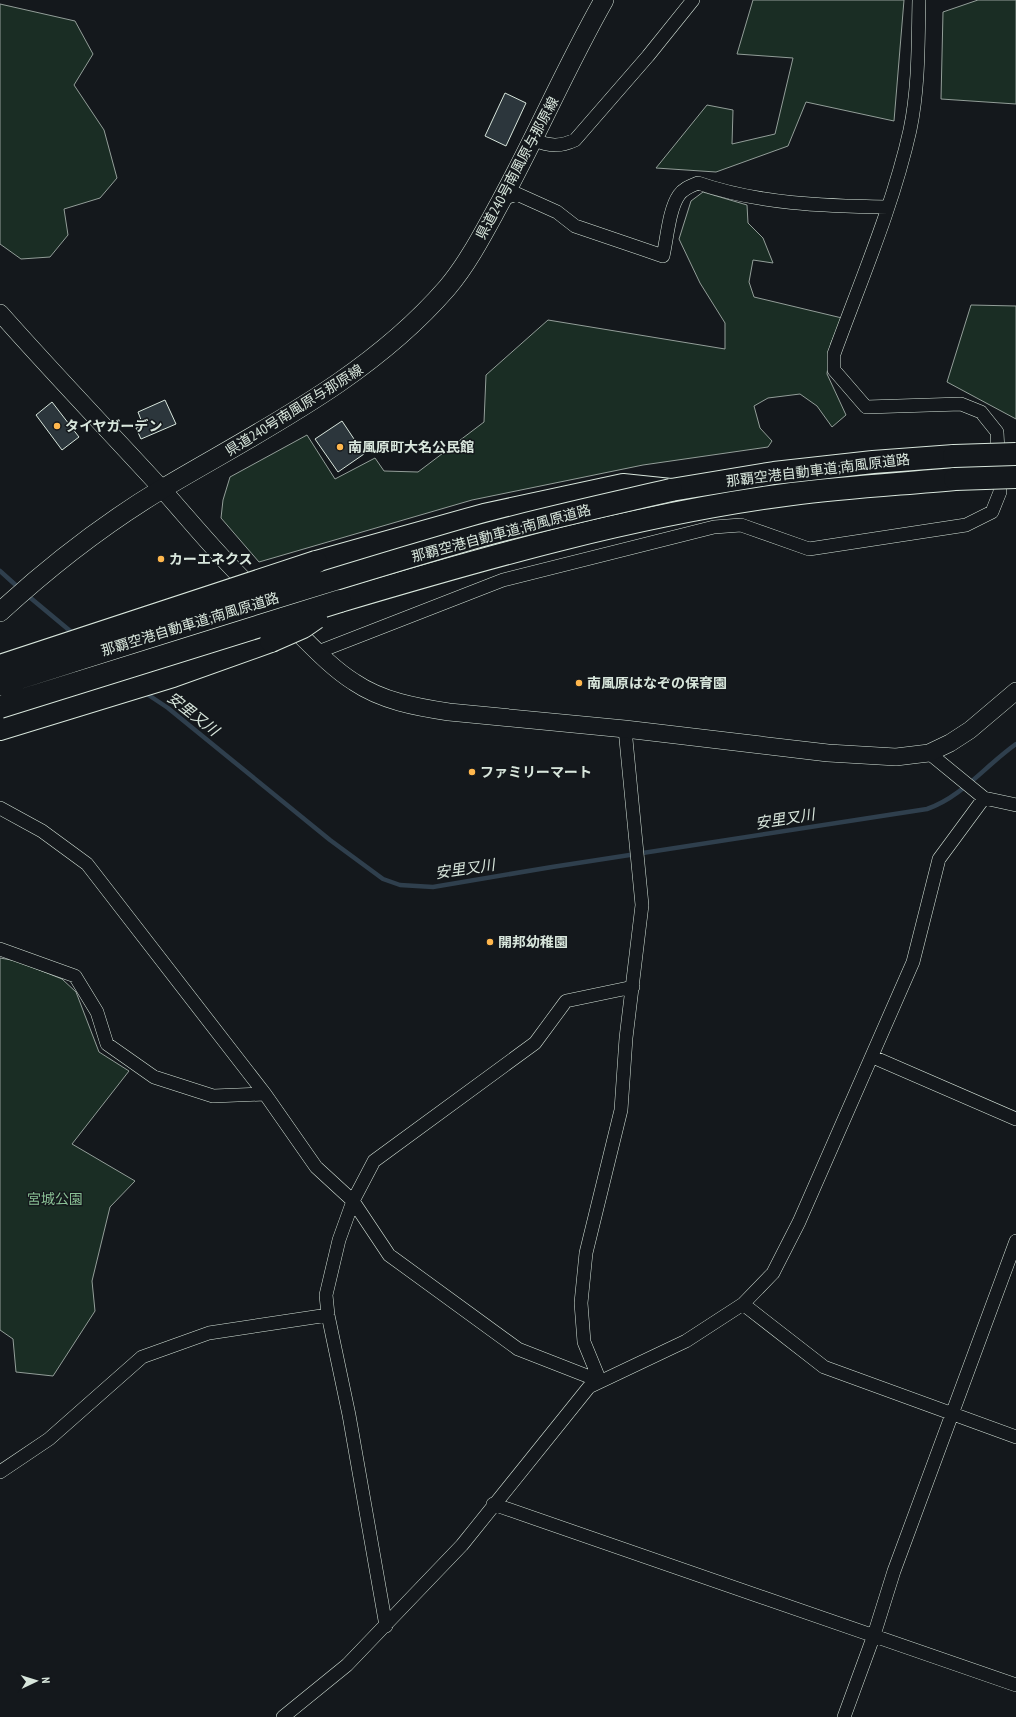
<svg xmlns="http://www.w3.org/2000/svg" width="1016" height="1717" viewBox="0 0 1016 1717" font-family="'PT Sans Narrow','Noto Sans JP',sans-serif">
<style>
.green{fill:#1a2d24;stroke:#939e99}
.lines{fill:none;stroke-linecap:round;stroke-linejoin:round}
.stream{stroke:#2f3f4d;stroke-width:4.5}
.building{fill:#2c363c;stroke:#d8e6dc}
.minor-casing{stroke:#d8e6dc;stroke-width:14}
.tertiary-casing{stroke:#d8e6dc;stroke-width:18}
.secondary-casing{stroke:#d8e6dc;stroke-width:20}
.motorway-casing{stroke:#d8e6dc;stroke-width:24}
.minor{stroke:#14181c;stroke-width:13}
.tertiary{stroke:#14181c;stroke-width:17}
.secondary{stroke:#14181c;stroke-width:19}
.motorway{stroke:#14181c;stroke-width:22}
.motorway-bridge-casing{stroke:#d8e6dc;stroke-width:24;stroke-linecap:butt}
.motorway-bridge{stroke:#14181c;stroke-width:22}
.poi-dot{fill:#ffb74d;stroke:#14181c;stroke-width:1.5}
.labels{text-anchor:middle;stroke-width:3;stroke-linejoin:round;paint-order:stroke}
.street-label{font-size:14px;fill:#d8e6dc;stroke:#14181c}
.poi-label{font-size:14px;font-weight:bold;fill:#d8e6dc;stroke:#14181c;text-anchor:start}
.park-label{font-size:14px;fill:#8ac095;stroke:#14181c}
.water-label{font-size:15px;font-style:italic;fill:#d8e6dc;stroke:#14181c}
</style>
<rect width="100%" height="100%" fill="#14181c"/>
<path class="green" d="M753,0H904L894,121L806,102L788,146L716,172L656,168L707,105L733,110L732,144L775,134L793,58L737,54Z
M978,0H1016V104L941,99L943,12Z
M0,4L75,21L93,54L74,85L104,130L117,178L100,198L64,209L68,235L50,257L21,259L0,244Z
M703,192L747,205L748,223L763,238L773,263L753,260L749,282L754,297L842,318L831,343L827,374L846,415L832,427L817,406L800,394L768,398L754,406L760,428L772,441L768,447L643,465L472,500L259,562L221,518L223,500L230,477L307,435L335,479L375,458L384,471L418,472L484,422L486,375L548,320L725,349V323L700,283L679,239L691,201Z
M971,305L1016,306V419L947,382Z
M0,958L17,961L62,979L76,992L99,1052L129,1071L72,1144L135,1181L110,1207L92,1281L95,1311L53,1376L16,1372L13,1339L0,1330Z"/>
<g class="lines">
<path class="stream" d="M0,571L20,589
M27,595L75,635
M144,692L168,708L330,840L383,879L400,885L433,887L552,867L927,809C962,797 986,765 1016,744"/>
</g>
<path class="building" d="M505,93L526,103L506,146L485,136Z
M165,400L176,424L141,439L136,428L143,425L138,412Z
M52,402L79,437L62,450L36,415Z
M342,421L364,454L338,472L315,439Z"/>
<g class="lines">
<defs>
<path id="minor" d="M534,140C549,146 560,147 575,140L648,56L693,0
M502,199L517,194L557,212L575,226L663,256C667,239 669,209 679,195C684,188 691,186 698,183C759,204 823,206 888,207
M318,652L503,580L714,527L741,525L809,549L966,525L992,512L1000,492L997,432L981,412L961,404L866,407L834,370V354C861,280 893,206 910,130C919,87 918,43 919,0
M929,753L984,798L1016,805
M0,808L42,831L87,864L265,1094L316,1167L353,1201L389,1255L518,1349L600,1381
M0,949L75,976L97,1012L107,1044L154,1077L213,1096L265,1094
M873,1057L1016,1119
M743,1304L824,1367L1016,1437
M600,1381L584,1342L581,1303L586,1253L621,1110L626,1038L642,905L625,729
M0,1472L49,1439L142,1357L209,1333L328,1315
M493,1504L1016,1685
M386,1626L349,1415L328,1315L326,1295L339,1240L353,1201L374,1161L535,1043L566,1001L633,987
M283,1717L347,1665L462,1545L589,1387L686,1341L743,1304L773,1273L799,1222L913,962L939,859L984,798
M844,1717L874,1635L894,1571L1016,1241"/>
<path id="tertiary" d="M0,313C53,373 108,430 162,489C193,524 222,560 256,592
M288,623C309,643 329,666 354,682C382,701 416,707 449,712L625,729L828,753L896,757L929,753L950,743L970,730L1016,691"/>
<path id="secondary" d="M0,612C50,566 104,524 162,489C263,429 369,378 447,288C469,262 485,230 501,201C537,135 567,65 604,0"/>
<path id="motorway" d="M316,562L484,515L623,485L671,490L774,473L873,462L954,456
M340,601C488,557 638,514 792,494C846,487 901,484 955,479
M0,729L173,676L271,641"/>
</defs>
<use href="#minor" class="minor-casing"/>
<use href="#tertiary" class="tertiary-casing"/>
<use href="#secondary" class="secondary-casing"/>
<use href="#motorway" class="motorway-casing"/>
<use href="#minor" class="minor"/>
<use href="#tertiary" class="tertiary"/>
<use href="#secondary" class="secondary"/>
<use href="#motorway" class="motorway"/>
<defs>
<path id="motorway-bridge" d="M954,456L1016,454
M955,479L1016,477
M271,641L303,627L316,618
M0,666L316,562
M0,684C158,634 317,583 476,537C541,519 606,505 671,490
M0,707L340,601"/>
</defs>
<use href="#motorway-bridge" class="motorway-bridge-casing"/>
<use href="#motorway-bridge" class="motorway-bridge"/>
</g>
<g class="poi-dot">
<circle cx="57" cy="426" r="4"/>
<circle cx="340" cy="447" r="4"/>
<circle cx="161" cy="559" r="4"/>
<circle cx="579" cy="683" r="4"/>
<circle cx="472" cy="772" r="4"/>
<circle cx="490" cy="942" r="4"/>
</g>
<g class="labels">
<g class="street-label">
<text transform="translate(517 168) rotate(-62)" y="5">県道240号南風原与那原線</text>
<text transform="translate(294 410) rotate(-32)" y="5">県道240号南風原与那原線</text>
<text transform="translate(818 470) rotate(-7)" y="5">那覇空港自動車道;南風原道路</text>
<text transform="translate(501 533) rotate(-15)" y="5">那覇空港自動車道;南風原道路</text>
<text transform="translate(190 624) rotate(-17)" y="5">那覇空港自動車道;南風原道路</text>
</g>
<g class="poi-label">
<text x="65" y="431">タイヤガーデン</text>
<text x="348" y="452">南風原町大名公民館</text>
<text x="169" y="564">カーエネクス</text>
<text x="587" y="688">南風原はなぞの保育園</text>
<text x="480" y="777">ファミリーマート</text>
<text x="498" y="947">開邦幼稚園</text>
</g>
<g class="park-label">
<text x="55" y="1204">宮城公園</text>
</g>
<g class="water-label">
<text transform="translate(193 714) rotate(38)" y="5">安里又川</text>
<text transform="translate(785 819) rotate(-9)" y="5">安里又川</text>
<text transform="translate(465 869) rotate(-8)" y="5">安里又川</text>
</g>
</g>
<g transform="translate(36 1681) rotate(86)" stroke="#14181c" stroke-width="3" paint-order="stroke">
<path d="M0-3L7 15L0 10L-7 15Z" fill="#d8e6dc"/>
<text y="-6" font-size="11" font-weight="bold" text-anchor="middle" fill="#d8e6dc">N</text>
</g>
</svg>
